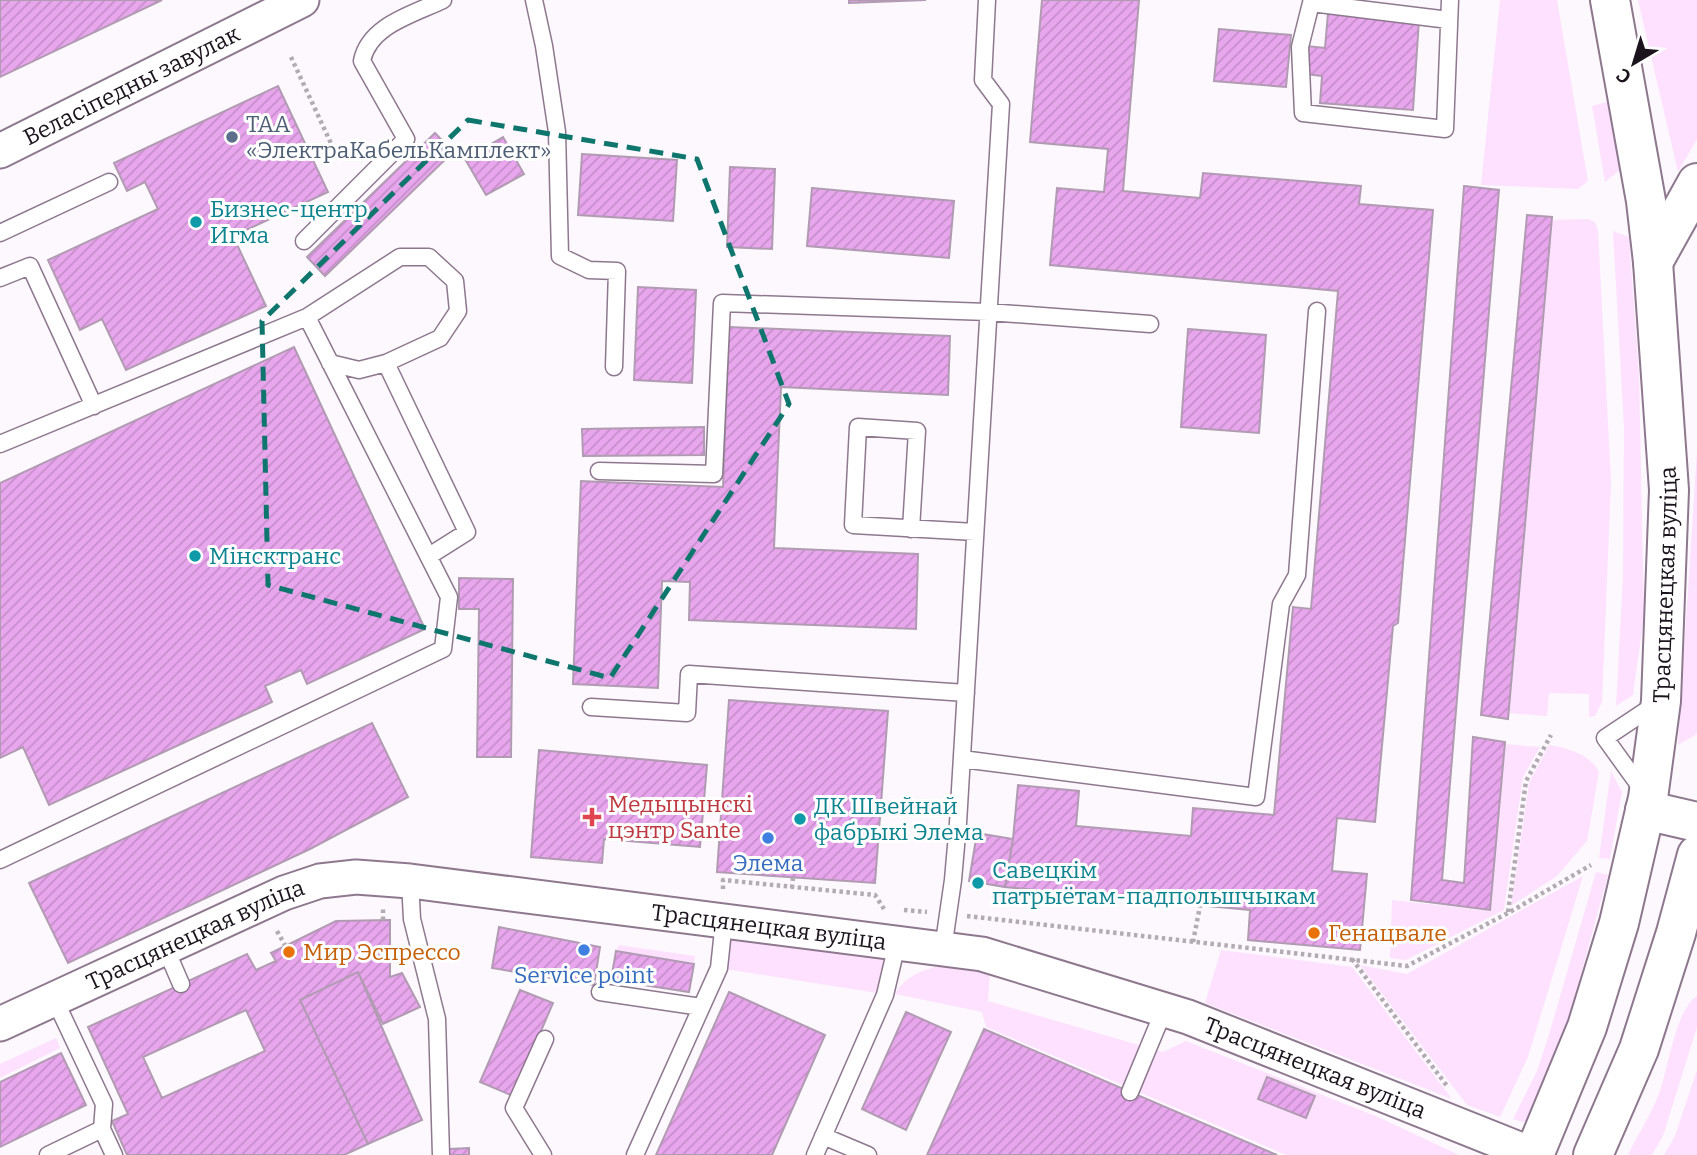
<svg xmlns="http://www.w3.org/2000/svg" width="1697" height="1155" viewBox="0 0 1697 1155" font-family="Bitter,serif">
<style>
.grass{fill:#fde1fe}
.building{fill:url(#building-hatch);stroke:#b19bb2;stroke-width:2;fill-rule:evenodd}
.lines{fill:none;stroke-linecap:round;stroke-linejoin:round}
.lane-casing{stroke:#8d788e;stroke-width:19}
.street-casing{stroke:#8d788e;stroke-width:37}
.secondary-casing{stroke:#8d788e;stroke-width:42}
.path{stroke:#b2acb2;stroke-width:4.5;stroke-dasharray:3.5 3.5;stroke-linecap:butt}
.lane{stroke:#fff;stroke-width:16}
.street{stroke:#fff;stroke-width:33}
.secondary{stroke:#fff;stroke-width:38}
.marked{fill:none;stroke:#0f766e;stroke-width:5;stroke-dasharray:14 9;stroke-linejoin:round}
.service-dot{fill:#5c6f8a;stroke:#fff;stroke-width:2.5}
.culture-dot{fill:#0f9aa8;stroke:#fff;stroke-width:2.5}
.health-dot{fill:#e0444e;stroke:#fff;stroke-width:2.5}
.shop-dot{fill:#3f7fe0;stroke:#fff;stroke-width:2.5}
.food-dot{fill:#e8710a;stroke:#fff;stroke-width:2.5}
.labels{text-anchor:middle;stroke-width:6;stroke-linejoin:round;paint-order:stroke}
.street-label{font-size:23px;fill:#1c141d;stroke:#fff}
.service-label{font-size:23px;fill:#4e5e75;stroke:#fff;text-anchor:start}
.culture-label{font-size:23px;fill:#0d838f;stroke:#fff;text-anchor:start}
.health-label{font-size:23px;fill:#be3a42;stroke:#fff;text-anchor:start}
.shop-label{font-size:23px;fill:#366cbe;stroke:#fff}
.food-label{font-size:23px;fill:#c56008;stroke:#fff;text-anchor:start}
</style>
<defs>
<pattern id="building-hatch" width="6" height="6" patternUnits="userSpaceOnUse" patternTransform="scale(1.75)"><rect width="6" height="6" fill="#e8a6ed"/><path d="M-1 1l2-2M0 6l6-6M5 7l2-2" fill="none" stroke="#c68ecb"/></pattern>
</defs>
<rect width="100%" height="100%" fill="#fdf8fd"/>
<path class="grass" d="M1500,0H1557L1588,181L1578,189L1481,185Z
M1638,0H1697V139L1678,172Z
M1611,101L1621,169L1605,182L1592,106Z
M1588,219L1595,222L1598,231L1611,482L1602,702L1595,716L1589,717V694L1549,693L1547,716L1508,713L1551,220Z
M1613,231L1629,237L1639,374L1644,616L1633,695L1616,706L1623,577L1624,428Z
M1697,451V734L1678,745Z
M1505,744L1540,747L1523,777L1504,910L1406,960L1390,958L1392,900L1490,911Z
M1549,745C1567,748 1590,754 1599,772L1587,841L1557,876L1511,906L1529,783Z
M1611,771L1622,792L1610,859L1599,858Z
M1596,872L1608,875L1571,1010L1532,1119L1522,1122L1513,1119L1537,1071L1548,1038Z
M1583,876L1528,1057L1500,1117L1467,1105L1360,965L1407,974Z
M728,928L887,957L877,993L725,969Z
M619,945L695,956L694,964L616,951Z
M1221,950L1352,967L1452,1099L1205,1003Z
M941,966L962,967L990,972L988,1001L1163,1052L1186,1041L1378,1117L1459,1155H1286L986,1027L982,1012L895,994C906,976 921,970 941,966Z
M1697,996V1027L1663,1136L1652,1155H1628C1638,1134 1652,1113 1660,1091C1668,1068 1676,1009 1697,996Z
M56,1038L60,1048L0,1078V1064Z
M1697,1070V1155H1664L1675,1136Z"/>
<path class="building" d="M0,0H162L0,77Z
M849,0H926L849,3Z
M1042,0H1139L1123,191L1200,198L1203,173L1361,186L1359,204L1433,210L1398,623L1393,626L1375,822L1337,818L1332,871L1367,874L1360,950L1248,940L1250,910L1005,887L1013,839L1018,785L1079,791L1076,826L1191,836L1193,808L1274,815L1293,607L1311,609L1338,291L1050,265L1057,188L1104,192L1108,149L1030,142Z
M1328,13L1419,20L1413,110L1320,103L1322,76L1306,74L1307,46L1325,48Z
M1219,29L1291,35L1286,87L1214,81Z
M278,86L328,192L233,236L266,306L126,370L102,319L80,330L48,260L158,209L145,182L127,191L114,163Z
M435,133L453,152L325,276L307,257Z
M503,137L524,174L486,195L465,159Z
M582,154L677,160L673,221L578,215Z
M730,167L775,169L772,249L727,247Z
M1464,186L1499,190L1442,880L1464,883L1473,737L1505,742L1490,910L1411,900Z
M812,188L954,201L949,258L807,246Z
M1527,215L1552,217L1508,719L1481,715Z
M638,287L696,290L692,383L634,380Z
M729,327L950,336L948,395L781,387L774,548L918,554L916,629L689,620L690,582L662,581L658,688L573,684L581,481L723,487Z
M1188,329L1266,335L1259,433L1181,427Z
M294,347L425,629L307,684L301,670L265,686L272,702L49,805L23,747L0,758V483Z
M704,427V455L583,456L582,429Z
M459,578L513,579L511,757H477L479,609H459Z
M729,700L888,711L875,883L717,872Z
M372,723L408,797L310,849L68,963L29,883Z
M539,750L707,765L700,847L604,839L602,863L531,857Z
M977,833L1013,839L1005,887L969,881Z
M390,920V977L402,973L420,1007L383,1024L358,972L300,1000L368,1144L344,1155H127L112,1121L128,1114L88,1027L247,954L256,970L276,961L271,953L336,921ZM246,1010L265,1051L162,1098L143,1057Z
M499,927L600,947L594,985L492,968Z
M616,951L694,964L689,992L611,980Z
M358,972L422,1120L368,1144L300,1000Z
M520,990L553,1003L513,1096L480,1082Z
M729,992L825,1035L772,1155H656Z
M906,1012L951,1032L906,1130L862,1109Z
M984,1029L1277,1155H927Z
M61,1053L86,1105L0,1147V1082Z
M1267,1077L1315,1096L1306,1118L1258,1099Z
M469,1148V1155H449V1149Z"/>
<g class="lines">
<defs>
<path id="lane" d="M534,0L544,46L557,132L560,256L589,270L617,271L614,367
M1449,20L1311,3L1300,47L1303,113L1445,129L1450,0
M0,233L109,182
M304,241L406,139L362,61C369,25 414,14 443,0
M0,278L30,266L94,406
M307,317L400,257H429L455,281L458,311L440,338L386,363L359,370L330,363
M386,363L467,532L429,556
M0,444L307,317L449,597L443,649L0,860
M599,471L714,474L722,303L988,312L1150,324
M911,529L917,431L858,427L853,525L975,532
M591,707L687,713L689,674L966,693
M962,759L1256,797L1281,604L1297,575L1317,311
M1644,792L1605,738L1656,704
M410,881L412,919L437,1019L441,1155
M165,947L181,984
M943,949L953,880L958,823L1001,104L983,80L987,0
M600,992L701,1007
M54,998L104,1104L102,1129L114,1155
M1130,1092L1164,1010
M823,1136L868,1155
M48,1155L102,1129
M543,1155L514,1108L545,1039
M635,1155L719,968L724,921
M815,1155L885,995L897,944"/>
<g id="street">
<path id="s1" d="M0,151L302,0"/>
<path id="s2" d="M0,1024L284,893L320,881L356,877L410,881L982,954L1188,1017L1534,1155"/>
</g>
<g id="secondary">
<path d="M1653,262L1697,183"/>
<path d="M1645,810L1697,822"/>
<path id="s3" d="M1534,1155L1587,1027L1619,923L1648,798L1661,701L1669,490L1653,262L1646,201L1610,0"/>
<path d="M1593,1155L1639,1049L1676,933L1697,855"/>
</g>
</defs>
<use href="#lane" class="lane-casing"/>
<use href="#street" class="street-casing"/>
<use href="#secondary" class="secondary-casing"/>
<path class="path" d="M291,57L335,152
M792,888L793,877
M723,889V880L875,895L884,909
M904,910L927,912
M1508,912L1526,781L1551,735
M967,916L1407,966L1508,913L1591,865
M383,920V909
M277,931L286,947
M1193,942L1200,906
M1352,959L1447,1086"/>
<use href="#lane" class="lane"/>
<use href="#street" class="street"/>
<use href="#secondary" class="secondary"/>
</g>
<path class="marked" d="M468,120L697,159L789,404L610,678L268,585L262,321Z"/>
<circle class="service-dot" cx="232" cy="137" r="7"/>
<g class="culture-dot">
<circle cx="196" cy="222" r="7"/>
<circle cx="195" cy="556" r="7"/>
<circle cx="800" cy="819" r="7"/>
<circle cx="978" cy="883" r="7"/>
</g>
<path class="health-dot" d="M588.5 806.5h7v7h7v7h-7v7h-7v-7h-7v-7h7z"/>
<g class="shop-dot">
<circle cx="768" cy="838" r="7"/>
<circle cx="584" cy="950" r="7"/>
</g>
<g class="food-dot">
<circle cx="1314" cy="933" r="7"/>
<circle cx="289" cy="952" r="7"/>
</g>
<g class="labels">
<g class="street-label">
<text dy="8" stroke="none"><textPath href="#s1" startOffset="147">Веласіпедны завулак</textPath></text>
<text dy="8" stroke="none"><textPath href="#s3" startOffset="590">Трасцянецкая вуліца</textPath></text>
<text dy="8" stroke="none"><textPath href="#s2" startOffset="803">Трасцянецкая вуліца</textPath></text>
<text dy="8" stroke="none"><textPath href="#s2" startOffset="215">Трасцянецкая вуліца</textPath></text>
<text dy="8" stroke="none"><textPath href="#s2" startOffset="1370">Трасцянецкая вуліца</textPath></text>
</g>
<g class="service-label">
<text x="246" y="132">ТАА<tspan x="246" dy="26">«ЭлектраКабельКамплект»</tspan></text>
</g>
<g class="culture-label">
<text x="210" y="217">Бизнес-центр<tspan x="210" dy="26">Игма</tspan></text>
<text x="209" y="564">Мінсктранс</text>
<text x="814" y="814">ДК Швейнай<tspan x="814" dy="26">фабрыкі Элема</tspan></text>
<text x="992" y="878">Савецкім<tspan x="992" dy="26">патрыётам-падпольшчыкам</tspan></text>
</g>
<g class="health-label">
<text x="608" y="812">Медыцынскі<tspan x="608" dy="26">цэнтр Sante</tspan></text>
</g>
<g class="shop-label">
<text x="768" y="871">Элема</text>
<text x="584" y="983">Service point</text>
</g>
<g class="food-label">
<text x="1328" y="941">Генацвале</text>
<text x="303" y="960">Мир Эспрессо</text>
</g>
</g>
<g transform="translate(1634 63) rotate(218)" stroke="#ffffff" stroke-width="5" paint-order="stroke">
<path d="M0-5L12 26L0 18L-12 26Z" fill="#1c141d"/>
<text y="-10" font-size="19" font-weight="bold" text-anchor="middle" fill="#1c141d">С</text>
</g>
</svg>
